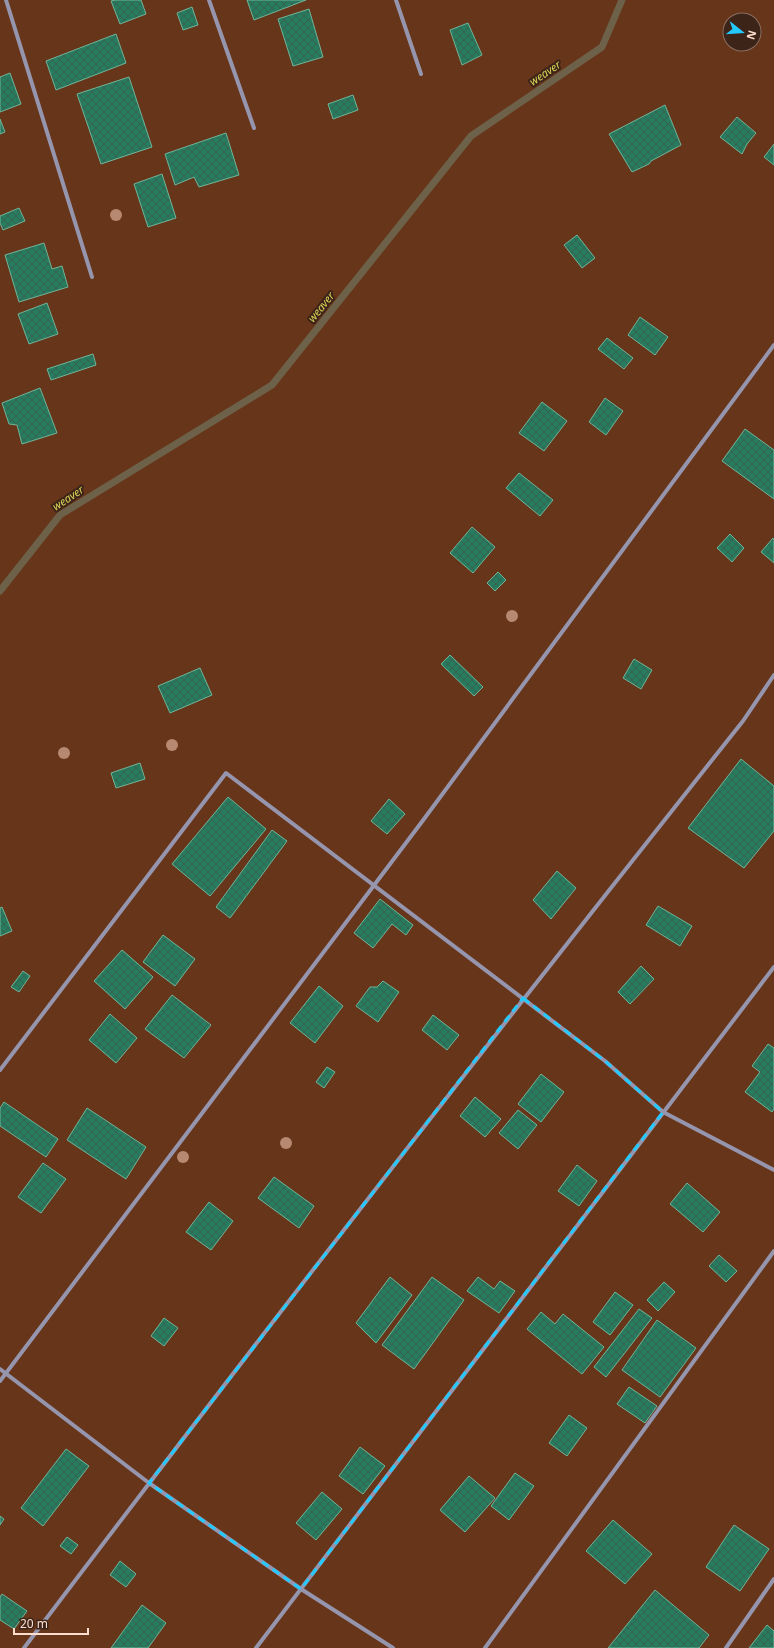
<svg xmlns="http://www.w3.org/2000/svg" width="774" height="1648" viewBox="0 0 774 1648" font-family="'Noto Sans',sans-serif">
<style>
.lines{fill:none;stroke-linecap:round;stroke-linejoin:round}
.stream{stroke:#6d6249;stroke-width:7}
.building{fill:url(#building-cross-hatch);stroke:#70b599}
.minor{stroke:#9695ae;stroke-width:4}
.tree{fill:#b78971}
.marked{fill:none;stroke:#24c9fe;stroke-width:3;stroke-dasharray:8 5;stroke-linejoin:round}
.labels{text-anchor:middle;stroke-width:4;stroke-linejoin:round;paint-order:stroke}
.water-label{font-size:11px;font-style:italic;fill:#dbd658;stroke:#3c2419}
</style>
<defs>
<pattern id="building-cross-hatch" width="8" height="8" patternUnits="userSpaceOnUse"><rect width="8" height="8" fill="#277c5f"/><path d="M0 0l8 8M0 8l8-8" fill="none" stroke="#386250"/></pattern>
</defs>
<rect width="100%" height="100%" fill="#67351a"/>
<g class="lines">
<path class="stream" d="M0,591L60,515L272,385L471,136L602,47L622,0"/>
</g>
<path class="building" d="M115,0H141L146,14L120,24L111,1Z
M247,0H306L254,20Z
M192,7L198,25L183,30L177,13Z
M309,9L323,57L293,66L278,19Z
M468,23L482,55L462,65L450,30Z
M116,34L126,63L56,90L46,61Z
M10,73L21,104L0,112V77Z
M129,77L152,147L101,164L77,94Z
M353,95L358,110L333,119L328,104Z
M665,105L681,145L651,161L649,164L632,172L609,134Z
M737,117L756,133L747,144L742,154L720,137Z
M0,119L5,132L0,134Z
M226,133L239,175L199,187L194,177L175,185L165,154Z
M774,144V165L764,157Z
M162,174L176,218L148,227L134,184Z
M19,208L25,221L3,230L0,223V216Z
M577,235L595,258L582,268L564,245Z
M44,243L52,269L62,266L68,287L19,302L5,255Z
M47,303L58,334L29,344L18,314Z
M640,317L668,337L655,355L628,335Z
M607,338L633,358L624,369L598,349Z
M93,354L96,365L51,380L47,369Z
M40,388L57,433L22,444L17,425L9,424L2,403Z
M605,398L623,411L606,435L589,422Z
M542,402L567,421L544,451L519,433Z
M745,429L774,450V499L722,461Z
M519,473L553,500L540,516L506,488Z
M472,527L495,547L473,573L450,553Z
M730,534L744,548L732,562L717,548Z
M773,538L774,540V563L761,552Z
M498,572L506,580L495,591L487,583Z
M450,655L483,687L474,696L441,664Z
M634,659L652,670L641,689L623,678Z
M200,668L212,695L170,713L158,686Z
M741,759L774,786V831L744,868L688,828Z
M140,763L145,779L116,788L111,773Z
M228,797L266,829L210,896L172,864Z
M389,799L405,814L387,834L371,821Z
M272,830L287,841L230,918L216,907Z
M557,871L576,888L551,919L533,900Z
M380,899L413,925L406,935L392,924L373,948L354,933Z
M658,906L692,926L680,946L646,925Z
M2,907L12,931L0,936V908Z
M163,935L195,959L175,986L143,962Z
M122,950L153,977L125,1009L94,981Z
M641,966L654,979L630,1004L618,992Z
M23,971L30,976L19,992L11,987Z
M383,981L399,992L378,1022L356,1006L370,987H377Z
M319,986L343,1006L315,1043L290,1023Z
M172,995L211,1025L184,1058L145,1029Z
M110,1014L137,1038L116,1063L89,1040Z
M433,1015L459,1035L447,1050L422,1030Z
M768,1044L774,1048V1109L772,1112L745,1092L760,1072L752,1066Z
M327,1067L335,1072L324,1088L316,1082Z
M541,1074L564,1092L541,1122L518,1104Z
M475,1097L501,1119L485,1137L460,1116Z
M4,1102L58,1139L46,1157L0,1126V1108Z
M87,1108L146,1147L126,1179L67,1140Z
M518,1110L537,1125L518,1149L499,1133Z
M43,1163L66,1179L41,1213L18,1197Z
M577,1165L597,1181L579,1206L558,1191Z
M274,1177L314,1206L299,1228L258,1198Z
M687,1183L720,1212L703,1232L670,1204Z
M209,1202L233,1221L211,1250L186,1232Z
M719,1255L737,1271L726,1282L709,1266Z
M390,1277L412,1295L376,1343L356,1323Z
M432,1277L464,1300L414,1369L382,1345Z
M478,1277L494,1289L500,1281L515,1291L499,1313L467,1291Z
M664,1282L675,1292L658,1311L647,1300Z
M615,1292L633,1305L610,1335L593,1322Z
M639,1309L652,1318L606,1377L594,1367Z
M541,1312L555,1324L563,1314L604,1347L582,1374L527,1329Z
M164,1318L178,1328L164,1346L151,1336Z
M657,1320L696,1348L660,1397L622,1370Z
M629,1387L657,1406L645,1423L617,1404Z
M569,1415L587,1428L567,1456L549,1443Z
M360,1447L385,1466L363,1494L339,1476Z
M66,1449L89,1466L43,1526L21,1508Z
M515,1473L534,1486L509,1520L491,1506Z
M469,1476L495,1498L465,1532L440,1510Z
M322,1492L342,1509L316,1540L296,1523Z
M0,1516L4,1519L0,1525Z
M613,1520L652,1554L625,1584L586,1551Z
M734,1525L769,1549L740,1591L706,1567Z
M67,1537L78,1545L71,1554L60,1546Z
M120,1561L136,1574L126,1587L110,1575Z
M655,1590L709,1635L699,1648H608Z
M2,1594L27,1611L14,1629L0,1620V1597Z
M142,1605L166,1623L148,1648H111Z
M767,1625L774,1631V1648H749Z"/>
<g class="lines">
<path class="minor" d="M6,0L92,277
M209,0L254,128
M396,0L421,74
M0,1070L226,773L605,1061L663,1112L774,1170
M0,1369L149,1483L301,1589L393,1648
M0,1381L424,819L774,345
M24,1648C260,1336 500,1027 743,721L774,675
M256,1648L774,967
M485,1648L774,1251
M726,1648L774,1579"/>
</g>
<g class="tree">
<circle cx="116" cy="215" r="6"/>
<circle cx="512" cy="616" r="6"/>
<circle cx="172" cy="745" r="6"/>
<circle cx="64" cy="753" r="6"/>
<circle cx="286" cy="1143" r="6"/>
<circle cx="183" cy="1157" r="6"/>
</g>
<path class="marked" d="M523,998L605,1061L663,1112L301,1589L149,1483Z"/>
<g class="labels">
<g class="water-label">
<text transform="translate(545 73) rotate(-34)" y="4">weaver</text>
<text transform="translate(321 307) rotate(-51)" y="4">weaver</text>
<text transform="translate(68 498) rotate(-34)" y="4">weaver</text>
</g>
</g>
<g transform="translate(742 32) rotate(107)"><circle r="19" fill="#3c2419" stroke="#896e61"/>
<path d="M0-3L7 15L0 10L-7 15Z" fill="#24c9fe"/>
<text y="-6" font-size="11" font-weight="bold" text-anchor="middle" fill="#fdddce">N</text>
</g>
<path d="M14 1628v6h74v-6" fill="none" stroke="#fdddce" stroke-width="2"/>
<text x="20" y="1628" font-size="12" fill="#fdddce" stroke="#3c2419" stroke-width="3" paint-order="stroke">20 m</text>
</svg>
